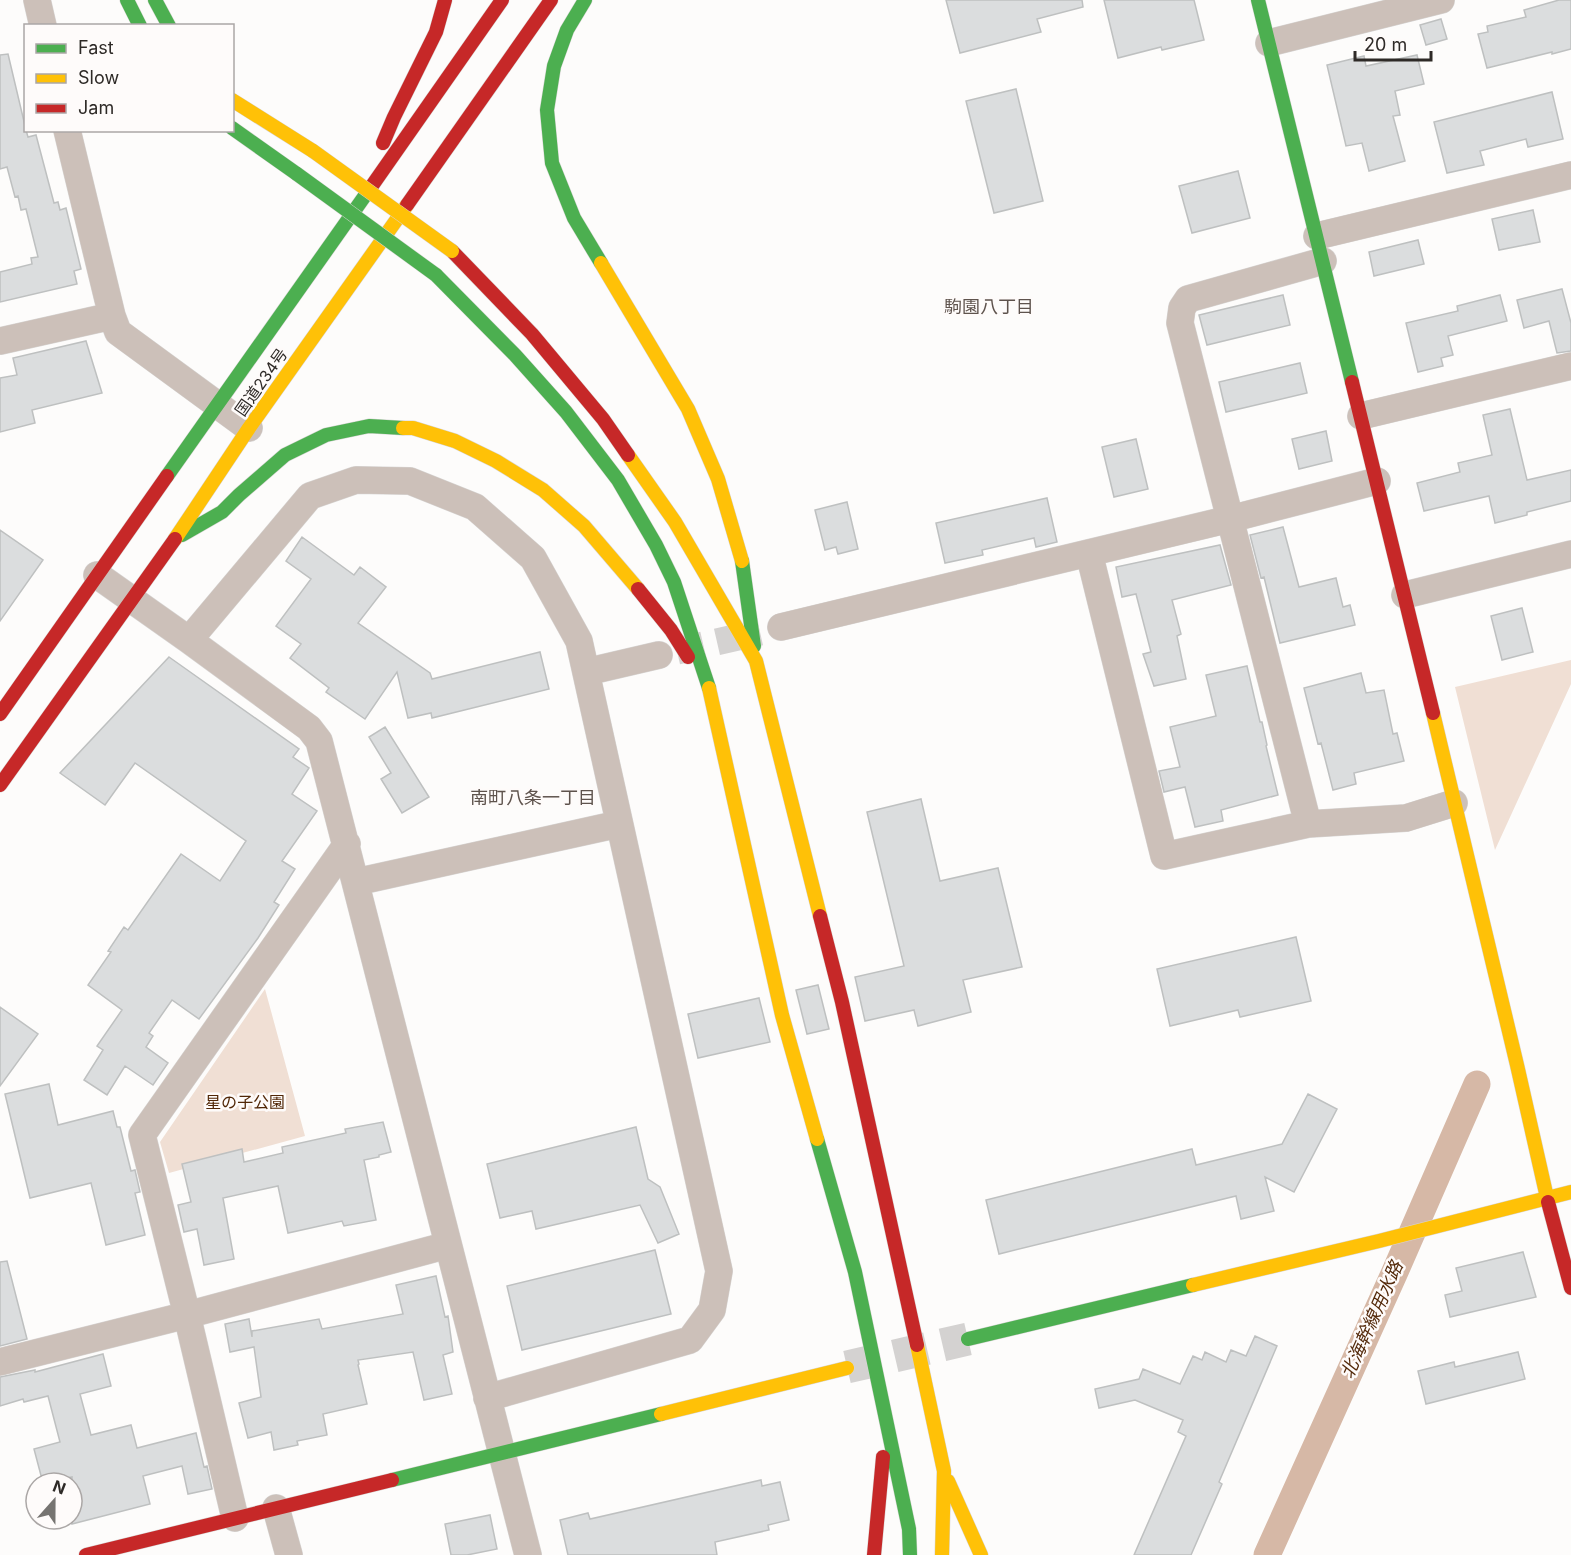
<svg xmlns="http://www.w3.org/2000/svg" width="1571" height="1555" viewBox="0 0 1571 1555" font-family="Inter,'Noto Sans JP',sans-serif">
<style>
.green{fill:#f0dfd4}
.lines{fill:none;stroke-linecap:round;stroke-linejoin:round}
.canal{stroke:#d6b8a6;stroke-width:27}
.building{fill:#dbddde;stroke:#bec0c0;stroke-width:1.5}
.street-tunnel{stroke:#d4d2d1;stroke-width:27;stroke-dasharray:27 14;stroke-linecap:butt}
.secondary-tunnel{stroke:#d4d2d1;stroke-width:33;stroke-dasharray:33 16;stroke-linecap:butt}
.street-casing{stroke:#d8d6d5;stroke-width:28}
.fast-casing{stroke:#d8d6d5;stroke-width:15}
.slow-casing{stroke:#d8d6d5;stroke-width:15}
.jam-casing{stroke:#d8d6d5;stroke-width:15}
.street{stroke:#ccc0b9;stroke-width:27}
.fast{stroke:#4caf50;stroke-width:14}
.slow{stroke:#ffc107;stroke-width:14}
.jam{stroke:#c62828;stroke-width:14}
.fast-bridge-casing{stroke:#d8d6d5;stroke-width:15;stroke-linecap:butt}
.slow-bridge-casing{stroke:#d8d6d5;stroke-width:15;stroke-linecap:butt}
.fast-bridge{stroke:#4caf50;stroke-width:14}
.slow-bridge{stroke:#ffc107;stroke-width:14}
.labels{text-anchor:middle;stroke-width:5;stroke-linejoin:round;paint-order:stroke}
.street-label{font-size:16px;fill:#2e2a27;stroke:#fefbfa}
.park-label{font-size:16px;fill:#512707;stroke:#fefbfa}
.neighbourhood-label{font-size:18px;fill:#5e534d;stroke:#fefbfa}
.water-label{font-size:18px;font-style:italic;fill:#542a0b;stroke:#fefbfa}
</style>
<rect width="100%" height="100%" fill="#fdfcfb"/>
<path class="green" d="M1571,660V684L1495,850L1455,687Z
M265,989L305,1136L169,1173L160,1142Z"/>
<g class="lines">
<path class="canal" d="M1267,1555L1394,1274L1477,1084"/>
</g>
<path class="building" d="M946,0H1082L1083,7L1037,19L1041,32L960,53Z
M1104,0H1194L1204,40L1162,50L1161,47L1118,58Z
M1559,0H1571V49L1552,54V52L1487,68L1478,34L1488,32L1487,26L1526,17L1524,10Z
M1441,19L1447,39L1426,45L1420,25Z
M8,54L26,130L28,137L36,135L54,203L58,202L60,210L66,208L81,269L74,271L77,284L0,302V272L32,264L31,258L38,257L26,209L21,210L18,196L15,197L7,167L0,169V55Z
M1417,55L1424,84L1395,91L1400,115L1393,116L1405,161L1369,171L1362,143L1346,146L1327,65L1364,56L1366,66Z
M1016,89L1043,201L994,213L966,101Z
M1552,92L1563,139L1528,147L1526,139L1480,151L1484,165L1447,173L1434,122Z
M1238,171L1250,218L1192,233L1179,186Z
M1533,210L1540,242L1499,250L1492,219Z
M1418,240L1424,264L1374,276L1369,252Z
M1562,289L1571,323V351L1557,353L1549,321L1524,328L1517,300Z
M1283,295L1290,325L1207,345L1199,315Z
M1500,295L1507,321L1448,336L1453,355L1441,358L1443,366L1418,372L1406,323L1458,311L1457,306Z
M86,341L102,393L32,410L35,423L0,432V378L17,375L13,358Z
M1300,363L1307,393L1226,412L1219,382Z
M1510,409L1527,480L1571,470V501L1527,512V515L1495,523L1489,496L1424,511L1417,483L1460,472L1458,463L1492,455L1483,415Z
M1326,431L1332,461L1299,469L1292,439Z
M1136,439L1148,489L1114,497L1102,447Z
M1047,498L1057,542L1036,547L1034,538L982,550L983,555L945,563L936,523Z
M847,502L858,549L838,554L836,547L825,550L815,510Z
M1283,527L1299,587L1336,578L1343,607L1350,605L1355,625L1280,643L1264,577L1261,578L1250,535Z
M0,530L43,560L0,621Z
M302,537L354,575L360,567L386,587L358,623L430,673L432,679L540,652L549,689L432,718L431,713L408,718L397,672L365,719L326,692L329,688L290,658L301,644L276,626L311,579L286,561Z
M1220,545L1231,585L1172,600L1181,634L1177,636L1186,679L1154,686L1143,654L1151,652L1136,594L1122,597L1116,567Z
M1522,608L1533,652L1502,660L1491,616Z
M169,657L299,749L293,757L309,768L292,794L317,811L282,861L295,869L274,902L279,905L258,938L199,1019L172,1000L149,1033L153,1036L146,1047L168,1063L153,1085L125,1066L107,1095L84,1080L103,1050L97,1046L122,1010L88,985L111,952L108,951L124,927L128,930L181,854L220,881L246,841L135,763L105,805L60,773Z
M1247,666L1260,722H1262L1267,745L1266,746L1278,795L1221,810L1223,821L1195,827L1185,787L1164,792L1159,771L1180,767L1170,727L1216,716L1206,675Z
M1361,673L1366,693L1384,690L1393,734L1397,733L1404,761L1354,773L1356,784L1333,790L1321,743L1318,744L1304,688Z
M385,727L429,797L402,813L381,779L391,773L369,737Z
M921,799L940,881L998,868L1022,967L963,980L971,1012L918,1026L914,1010L865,1021L855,977L904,966L867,812Z
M1296,937L1311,1001L1240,1017L1238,1010L1170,1026L1157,969Z
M818,985L829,1029L807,1034L796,990Z
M759,998L770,1042L698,1058L688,1014Z
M0,1007L38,1034L0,1086Z
M49,1084L58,1125L113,1111L117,1127H120L131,1171L135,1170L140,1192L135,1193L145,1235L106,1245L91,1183L30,1198L5,1094Z
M1308,1094L1337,1109L1294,1192L1265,1177L1274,1211L1241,1219L1236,1196L999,1254L986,1200L1192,1149L1196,1165L1282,1144Z
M383,1122L391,1152L379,1155V1157L364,1160L376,1220L344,1226L342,1221L288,1233L278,1186L223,1198L234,1259L204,1265L197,1229L184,1232L178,1205L191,1202L182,1164L242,1149L244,1162L283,1153L282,1147L346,1133L345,1129Z
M636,1127L648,1179L660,1187L679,1234L658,1243L640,1205L536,1229L532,1211L500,1218L487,1164Z
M655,1250L671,1314L522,1350L507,1286Z
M1523,1252L1536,1297L1450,1317L1445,1295L1462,1291L1456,1268Z
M7,1261L27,1339L0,1346V1262Z
M436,1276L445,1317L448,1316L453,1352L443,1355L452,1394L424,1400L413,1352L358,1360L359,1364L358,1365L367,1404L323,1414L327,1435L297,1441L298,1445L274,1450L271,1432L248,1438L239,1403L261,1397L254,1347L230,1352L225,1324L249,1319L252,1337V1331L319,1319L322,1329L403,1314L396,1285Z
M1255,1336L1277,1346L1219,1482L1222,1484L1191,1555H1134L1186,1436L1178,1432L1183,1420L1135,1400L1099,1408L1095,1389L1139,1379L1143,1369L1180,1384L1193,1356L1202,1360L1205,1352L1226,1362L1231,1350L1246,1356Z
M1518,1352L1525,1379L1426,1404L1418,1371L1454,1362L1455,1367Z
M103,1354L111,1386L80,1394L91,1435L131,1425L137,1448L196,1433L204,1467L207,1466L212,1489L188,1494L182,1466L143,1476L150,1504L72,1524V1477L43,1483L34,1449L60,1442L48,1396L24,1402L23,1399L0,1406V1377L35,1370V1372Z
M761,1480L762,1486L780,1482L789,1520L768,1525L769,1530L715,1542L717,1555H568L560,1520L588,1513L590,1519Z
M490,1515L497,1549L467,1555H451L445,1524Z"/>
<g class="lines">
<path class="street-tunnel" d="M677,651L760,632"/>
<path class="secondary-tunnel" d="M847,1367L968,1339"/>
<defs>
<path id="street" d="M37,0L43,26
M1269,43L1441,0
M67,130L112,316
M1317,236L1571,175
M0,341L112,316L118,332L249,428
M1361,416L1571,366
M1089,553L1164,856L1308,824L1406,818L1454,803
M97,575L189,640L309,728L319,741L528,1555
M1405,595L1571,554
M781,627L1230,519L1377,481
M189,640L310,496L356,480L410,481L475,507L533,558L579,641L719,1271L712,1310L690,1340L487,1398
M586,672L659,655
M1308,824L1180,323L1182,308L1188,299L1323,261
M356,882L619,824
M0,1362L187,1315L448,1245
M276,1508L289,1555
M235,1518L187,1315L142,1135L347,844"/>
<path id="fast" d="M127,0L140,26
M155,0L169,26
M585,0L567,30L554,66L547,110L552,163L574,218L601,263
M1258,0L1352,382
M232,128L297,174
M436,275L515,355L566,412L618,480L656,545L674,582L709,688
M167,476L369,190
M182,535L222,512L239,495L285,455L326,435L369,426L403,428
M742,561L754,646
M817,1139L855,1272L909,1529L910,1555
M968,1339L1193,1285
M392,1480L661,1414"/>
<path id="slow" d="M232,100L313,151
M601,263L688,409L718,479L742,561
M403,428H413L455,441L496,461L543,490L584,526L638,589
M628,455L675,522L756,661L820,916
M175,539L249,428L407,205
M709,688L782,1015L817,1139
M1433,713L1517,1065L1548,1202
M1193,1285L1379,1241L1571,1192
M917,1345L944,1471L942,1555
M661,1414L847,1368
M948,1481L981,1555"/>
<path id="jam" d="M383,143L394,117L436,32L445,0
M369,190L502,0
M407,205L551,0
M452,251L532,334L603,419L628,455
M1352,382L1433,713
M638,589L671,630L688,657
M0,714L167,476
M0,785L175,539
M820,916L842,1002L917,1345
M1548,1202L1571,1288
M86,1555L392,1480
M874,1555L883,1457"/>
</defs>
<use href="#street" class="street-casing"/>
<use href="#fast" class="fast-casing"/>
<use href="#slow" class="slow-casing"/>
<use href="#jam" class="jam-casing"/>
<use href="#street" class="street"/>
<use href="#fast" class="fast"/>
<use href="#slow" class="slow"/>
<use href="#jam" class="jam"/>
<defs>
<path id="fast-bridge" d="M297,174L436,275"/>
<path id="slow-bridge" d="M313,151L452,251"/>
</defs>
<use href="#fast-bridge" class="fast-bridge-casing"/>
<use href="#slow-bridge" class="slow-bridge-casing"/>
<use href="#fast-bridge" class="fast-bridge"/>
<use href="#slow-bridge" class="slow-bridge"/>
</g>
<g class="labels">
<g class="street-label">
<text transform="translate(261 382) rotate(-55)" y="6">国道234号</text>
</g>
<g class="park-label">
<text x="245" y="1108">星の子公園</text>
</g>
<g class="neighbourhood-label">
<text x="989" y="313">駒園八丁目</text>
<text x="533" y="804">南町八条一丁目</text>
</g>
<g class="water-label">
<text transform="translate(1372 1320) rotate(-66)" y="6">北海幹線用水路</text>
</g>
</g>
<rect x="24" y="24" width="210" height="108" fill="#fefbfa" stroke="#aba7a6" stroke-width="1.5"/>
<rect x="36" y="44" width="30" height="9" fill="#4caf50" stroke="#aba7a6" stroke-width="1.5"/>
<text x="78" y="54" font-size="18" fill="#2e2a27">Fast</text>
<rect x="36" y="74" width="30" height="9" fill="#ffc107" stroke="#aba7a6" stroke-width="1.5"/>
<text x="78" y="84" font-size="18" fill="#2e2a27">Slow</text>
<rect x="36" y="104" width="30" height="9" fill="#c62828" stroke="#aba7a6" stroke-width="1.5"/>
<text x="78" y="114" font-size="18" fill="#2e2a27">Jam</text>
<g transform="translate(54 1501) rotate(21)"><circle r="28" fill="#fefbfa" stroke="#aba7a6" stroke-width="1.5"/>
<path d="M0-4.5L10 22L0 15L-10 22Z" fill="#767471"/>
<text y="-9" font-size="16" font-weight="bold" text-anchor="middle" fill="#2e2a27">N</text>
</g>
<path d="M1355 51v9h76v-9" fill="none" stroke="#2e2a27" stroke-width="3"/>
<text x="1364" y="51" font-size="18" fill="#2e2a27" stroke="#fefbfa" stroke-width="4.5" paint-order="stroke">20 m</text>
</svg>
